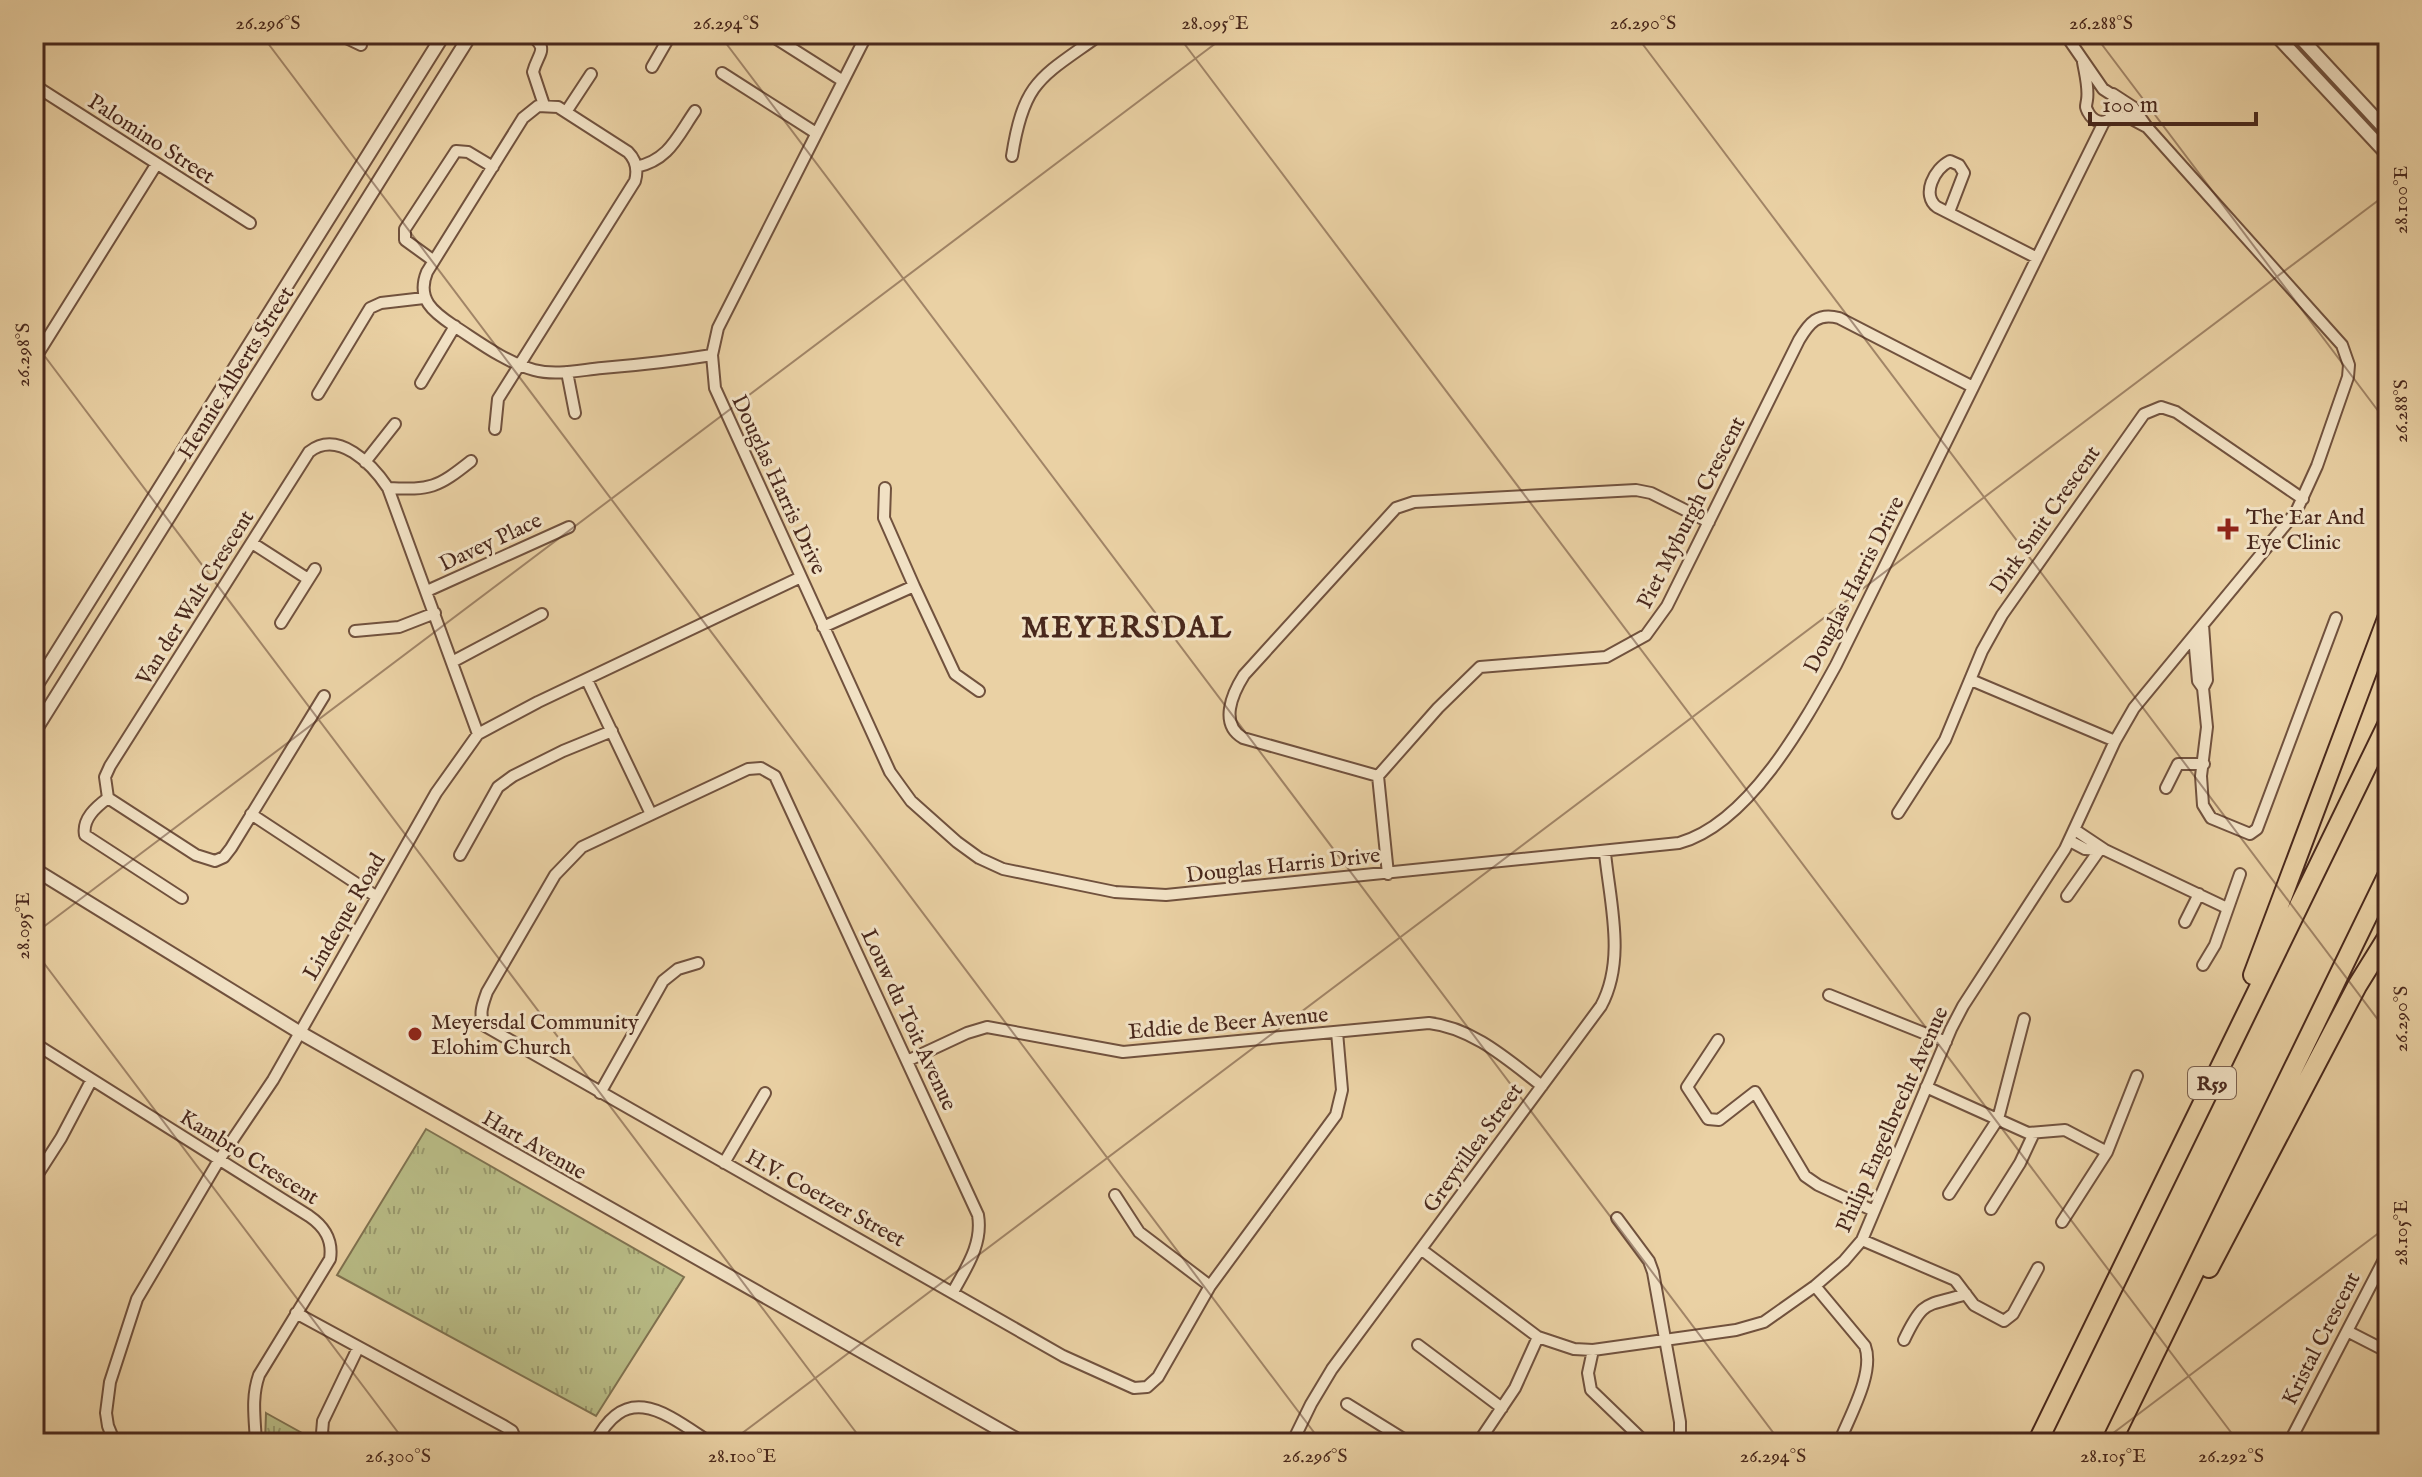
<svg xmlns="http://www.w3.org/2000/svg" width="2422" height="1477" viewBox="0 0 2422 1477" font-family="'IM FELL English',serif">
<style>
.grass{fill:url(#grass-tufts);stroke:#807250;stroke-width:2}
.lines{fill:none;stroke-linecap:round;stroke-linejoin:round}
.minor-casing{stroke:#71523e;stroke-width:14}
.tertiary-casing{stroke:#71523e;stroke-width:16}
.motorway-casing{stroke:#49281c;stroke-width:22}
.minor{stroke:#f1e1c4;stroke-width:10}
.tertiary{stroke:#f1e1c4;stroke-width:12}
.motorway{stroke:#ead1a4;stroke-width:18}
.ticks{fill:none;stroke:#49281c;stroke-width:2;stroke-opacity:0.45}
.poi-dot{fill:#8f2418;stroke:#f1e1c4;stroke-width:3}
.labels{text-anchor:middle;stroke-width:6;stroke-linejoin:round;paint-order:stroke}
.shield{fill:#f1e1c4;stroke:#7b604e;stroke-width:2}
.shield-label{font-size:20px;font-weight:bold;fill:#49281c}
.street-label{font-size:22px;fill:#49281c;stroke:#f1e1c4}
.poi-label{font-size:22px;fill:#49281c;stroke:#f1e1c4;text-anchor:start}
.district-label{font-size:30px;font-weight:bold;letter-spacing:2px;fill:#49281c;stroke:#f1e1c4}
.neatline{fill:none;stroke:#49281c;stroke-width:3}
.ticks-label{font-size:20px;text-anchor:middle;fill:#49281c}
</style>
<defs>
<pattern id="grass-tufts" width="24" height="20" patternUnits="userSpaceOnUse" patternTransform="scale(2)"><rect width="24" height="20" fill="#b8bb85"/><path d="M3 7l-1-3M5 7V3M7 7l1-3M15 17l-1-3M17 17v-4M19 17l1-3" fill="none" stroke="#98986c"/></pattern>
</defs>
<rect width="100%" height="100%" fill="#ead1a4"/>
<filter id="stains"><feTurbulence type="fractalNoise" baseFrequency=".0025" numOctaves="4"/><feColorMatrix values="0 0 0 0 .2 0 0 0 0 .09 0 0 0 0 .02 0 0 0 .5 -.17"/></filter>
<radialGradient id="worn" r=".72"><stop offset=".6" stop-color="#630" stop-opacity="0"/><stop offset="1" stop-color="#630" stop-opacity=".3"/></radialGradient>
<path class="grass" d="M426,1129L684,1277L596,1416L337,1275Z
M266,1413L320,1443H265Z"/>
<g class="lines">
<defs>
<path id="minor" d="M338,34L361,45
M528,34C551,49 538,52 533,72L544,105
M769,34L843,81
M867,34L718,328L712,355L715,388L890,772L911,801L957,842L979,858L1003,869L1115,892L1166,895L1679,843C1748,824 1803,725 1836,665L2104,122
M2065,34L2103,89L2117,98C2120,118 2099,132 2088,112C2085,106 2086,107 2087,100C2089,88 2085,74 2083,62
M652,67L671,34
M722,73L816,133
M34,85L250,223
M566,112L591,74
M2114,117L2130,118L2145,126
M1012,156C1024,79 1042,77 1101,34
M636,167C669,160 677,137 695,111
M1949,212L1964,173L1959,165L1950,161C1934,169 1921,195 1937,207L2037,258
M434,261L405,240V229L456,151L468,152L493,167
M34,360L156,165
M567,372L575,413
M421,383L455,326
M318,394L370,308L381,303L424,298
M495,429L498,399L635,181C638,170 636,160 628,152L558,107L538,106L523,118L427,272C416,299 433,312 454,326C479,342 505,362 534,370C556,376 580,370 602,368C639,365 675,361 712,355
M365,462L395,424
M388,488C431,490 437,488 471,461
M252,543L308,579
M914,586L955,674L979,691
M427,591L569,527
M281,623L315,569
M823,627L914,586L884,518L885,488
M355,631L399,627L435,613
M2194,637L2198,681L2203,688L2207,727L2201,776L2203,805L2211,818L2250,834L2257,829L2336,618
M452,662L542,614
M587,680L651,814
M1971,680L2115,741
M2203,688L2207,680L2203,625
M324,696L231,848L224,857L215,861L196,855L108,798L105,777L110,766L309,452C338,429 372,464 388,488L478,734
M1378,776L1243,738C1219,724 1232,694 1244,675L1396,508L1414,502L1636,490L1651,493L1709,522
M2166,788L2178,764H2204
M108,798C96,807 82,819 85,835L182,898
M1898,813L1945,740L1982,651L2002,615L2144,414L2161,407L2176,412L2303,499
M251,814L377,897
M2075,830L2105,850L2227,908
M2070,841L2085,849L2103,850
M460,855L498,787L513,776L563,751L612,731
M1388,874L1378,776L1438,708L1480,667L1606,657L1646,635L1667,606L1799,340C1809,323 1818,312 1839,318L1973,387
M2067,896L2098,852
M2185,922L2199,894
M2203,965L2215,945L2240,874
M1829,995L1946,1042
M1718,1040L1687,1087L1708,1119L1719,1120L1755,1092L1805,1176L1818,1185L1874,1211
M34,1043L309,1216C325,1227 333,1240 330,1259L259,1375C251,1398 255,1419 256,1443
M907,1061L967,1033L987,1027L1123,1052L1429,1023C1473,1028 1508,1060 1542,1086
M1926,1087L2028,1133L2065,1130L2107,1152L2137,1076
M600,1093L663,981L678,969L698,963
M724,1163L765,1093
M34,1180L61,1138L91,1081
M1949,1194L1998,1119L2024,1019
M1115,1195L1139,1232L1210,1286
M1991,1209L2020,1163L2034,1133
M1617,1218L1649,1261L1653,1272L1680,1422V1435L1674,1443
M2062,1222L2107,1152
M1862,1240L1955,1280L1974,1305L2004,1321L2013,1314L2038,1268
M1422,1250L1538,1337L1574,1349L1593,1350L1736,1330L1764,1322L1815,1286L1844,1261L1862,1240L1951,1029L1963,1006L2065,849L2115,741L2134,708L2296,512L2317,466L2348,377L2349,365L2342,345L2147,127L2133,107L2113,94
M1815,1286L1865,1346C1875,1373 1849,1417 1839,1443
M953,1292C966,1268 983,1244 978,1215L775,776L761,768L748,769L582,847L555,875L487,992C483,1004 478,1014 485,1026L1063,1356L1134,1388L1147,1387L1158,1377L1210,1286L1336,1115L1342,1090L1337,1032
M296,1313L504,1426L512,1431L517,1443
M2347,1331L2388,1352
M1904,1340C1924,1298 1926,1307 1966,1294
M1418,1345L1502,1408
M1593,1350L1588,1373L1591,1390L1646,1443
M1347,1404L1410,1443
M115,1443L108,1426L106,1413L110,1382L137,1299L219,1160L273,1080L436,793L478,734L538,702L801,577
M329,1443L322,1433L323,1421L358,1348
M595,1443C627,1379 668,1415 711,1443
M1292,1443L1311,1404L1332,1369L1601,1006C1626,960 1610,903 1605,853
M1478,1443L1515,1388L1538,1337
M2289,1443L2388,1252"/>
<path id="tertiary" d="M2275,34L2388,155
M2297,34L2388,132
M34,689L444,34
M34,732L471,34
M34,869L299,1032L1023,1443"/>
<path id="motorway" d="M2253,975L2388,616
M2209,1268L2357,986L2388,936
M2037,1443L2388,723
M2111,1443L2388,874"/>
</defs>
<use href="#minor" class="minor-casing"/>
<use href="#tertiary" class="tertiary-casing"/>
<use href="#motorway" class="motorway-casing"/>
<use href="#minor" class="minor"/>
<use href="#tertiary" class="tertiary"/>
<use href="#motorway" class="motorway"/>
</g>
<path class="ticks" d="M261,34L1322,1443M719,34L1781,1443M1177,34L2239,1443M1635,34L2388,1033M2094,34L2388,424M34,342L864,1443M34,934L1228,34M34,950L406,1443M729,1443L2388,193M2100,1443L2388,1226"/>
<g class="poi-dot">
<path d="M2224 517h8v8h8v8h-8v8h-8v-8h-8v-8h8z"/>
<circle cx="415" cy="1034" r="8"/>
</g>
<g class="labels">
<rect class="shield" x="2188" y="1067" width="48" height="32" rx="6"/>
<g class="shield-label">
<text x="2212" y="1090">R59</text>
</g>
<g class="street-label">
<text transform="translate(152 138) rotate(33)" y="8">Palomino Street</text>
<text transform="translate(235 372) rotate(-58)" y="8">Hennie Alberts Street</text>
<text transform="translate(780 484) rotate(65)" y="8">Douglas Harris Drive</text>
<text transform="translate(1690 512) rotate(-63)" y="8">Piet Myburgh Crescent</text>
<text transform="translate(2044 519) rotate(-55)" y="8">Dirk Smit Crescent</text>
<text transform="translate(490 541) rotate(-25)" y="8">Davey Place</text>
<text transform="translate(1853 584) rotate(-63)" y="8">Douglas Harris Drive</text>
<text transform="translate(194 597) rotate(-58)" y="8">Van der Walt Crescent</text>
<text transform="translate(1283 864) rotate(-6)" y="8">Douglas Harris Drive</text>
<text transform="translate(343 916) rotate(-60)" y="8">Lindeque Road</text>
<text transform="translate(910 1019) rotate(65)" y="8">Louw du Toit Avenue</text>
<text transform="translate(1228 1022) rotate(-5)" y="8">Eddie de Beer Avenue</text>
<text transform="translate(1891 1119) rotate(-66)" y="8">Philip Engelbrecht Avenue</text>
<text transform="translate(535 1144) rotate(30)" y="8">Hart Avenue</text>
<text transform="translate(1472 1147) rotate(-54)" y="8">Greyvillea Street</text>
<text transform="translate(250 1156) rotate(32)" y="8">Kambro Crescent</text>
<text transform="translate(826 1197) rotate(29)" y="8">H.V. Coetzer Street</text>
<text transform="translate(2320 1338) rotate(-63)" y="8">Kristal Crescent</text>
</g>
<g class="poi-label">
<text x="2246" y="524">The Ear And<tspan x="2246" dy="25">Eye Clinic</tspan></text>
<text x="431" y="1029">Meyersdal Community<tspan x="431" dy="25">Elohim Church</tspan></text>
</g>
<g class="district-label">
<text x="1127" y="637">MEYERSDAL</text>
</g>
</g>
<rect width="2422" height="1477" fill="none" stroke="#ead1a4" stroke-width="88"/>
<path d="M2090 112v12h166v-12" fill="none" stroke="#49281c" stroke-width="4"/>
<text x="2102" y="112" font-size="24" fill="#49281c" stroke="#f1e1c4" stroke-width="6" paint-order="stroke">100 m</text>
<rect x="44" y="44" width="2334" height="1389" class="neatline"/>
<g class="ticks-label">
<text x="268" y="29">26.296°S</text>
<text x="726" y="29">26.294°S</text>
<text x="1215" y="29">28.095°E</text>
<text x="1643" y="29">26.290°S</text>
<text x="2101" y="29">26.288°S</text>
<text transform="translate(2400 200) rotate(-90)" y="7">28.100°E</text>
<text transform="translate(22 355) rotate(-90)" y="7">26.298°S</text>
<text transform="translate(2400 411) rotate(-90)" y="7">26.288°S</text>
<text transform="translate(22 926) rotate(-90)" y="7">28.095°E</text>
<text transform="translate(2400 1019) rotate(-90)" y="7">26.290°S</text>
<text transform="translate(2400 1233) rotate(-90)" y="7">28.105°E</text>
<text x="398" y="1462">26.300°S</text>
<text x="742" y="1462">28.100°E</text>
<text x="1315" y="1462">26.296°S</text>
<text x="1773" y="1462">26.294°S</text>
<text x="2113" y="1462">28.105°E</text>
<text x="2231" y="1462">26.292°S</text>
</g>
<rect width="100%" height="100%" filter="url(#stains)"/>
<rect width="100%" height="100%" fill="url(#worn)"/>
</svg>
